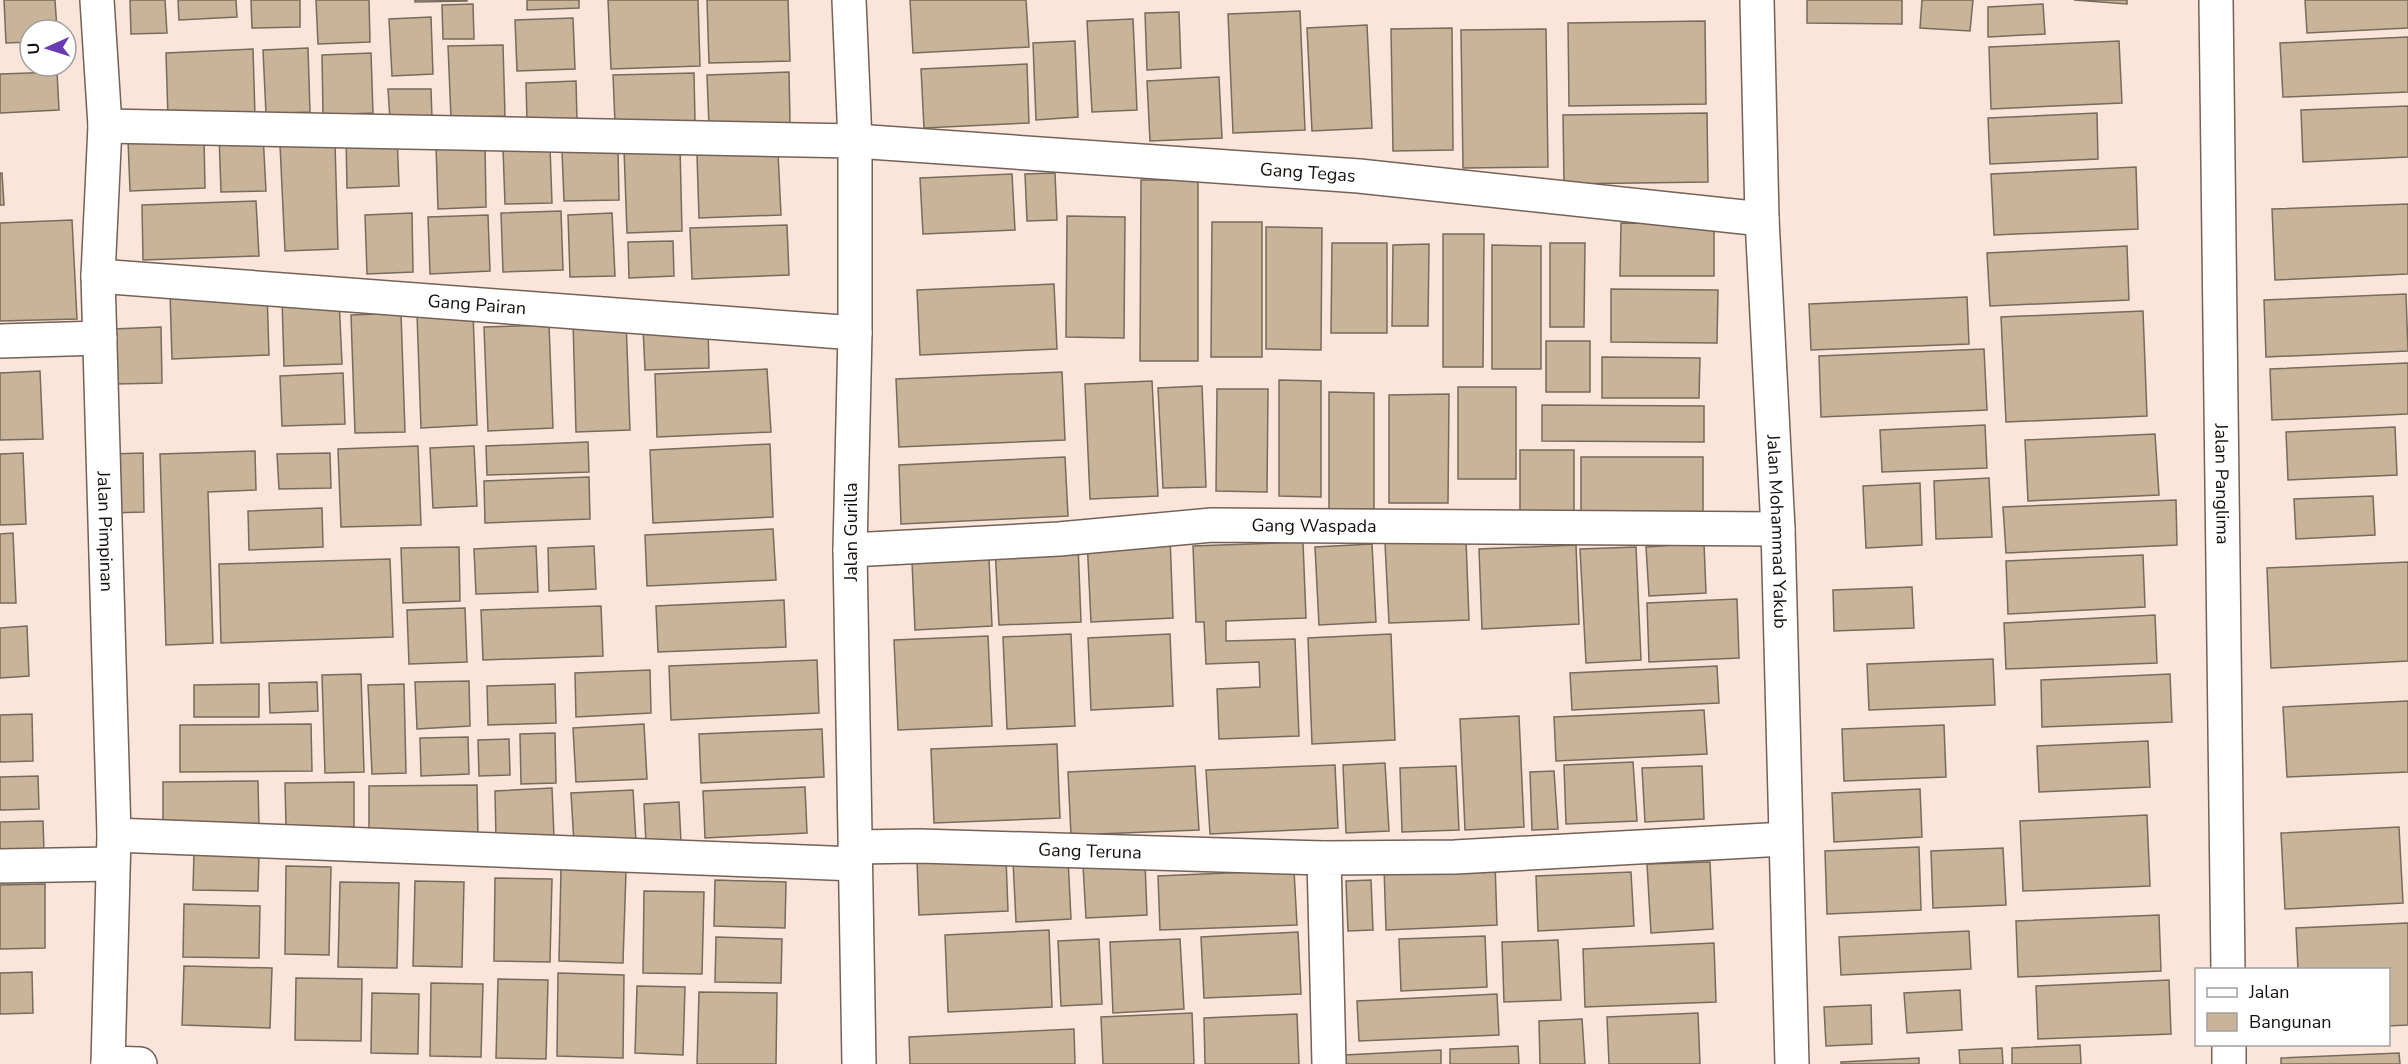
<svg xmlns="http://www.w3.org/2000/svg" width="2408" height="1064" viewBox="0 0 2408 1064" font-family="'Nunito Sans',sans-serif">
<style>
.building{fill:#c9b49a;stroke:#776b5b;stroke-width:1.5}
.lines{fill:none;stroke-linecap:round;stroke-linejoin:round}
.street-casing{stroke:#746157;stroke-width:36}
.secondary-casing{stroke:#746157;stroke-width:36}
.street{stroke:#fff;stroke-width:33}
.secondary{stroke:#fff;stroke-width:33}
.labels{text-anchor:middle;stroke-width:6;stroke-linejoin:round;paint-order:stroke}
.street-label{font-size:18px;fill:#160f0b;stroke:#fff}
</style>
<rect width="100%" height="100%" fill="#fbe5da"/>
<path class="building" d="M4,0H55L57,30H30V42L6,43Z
M130,0H165L167,33L131,34Z
M178,0H236L237,17L179,20Z
M251,0H300V27L252,28Z
M316,0H369L370,42L318,44Z
M415,0H467V1L415,2Z
M527,0H579V8L527,10Z
M608,0H698L700,66L611,69Z
M707,0H788L790,61L709,63Z
M910,0H1026L1029,47L913,53Z
M1807,0H1902V24L1807,23Z
M1922,0H1973L1970,31L1920,28Z
M2074,0H2127V4Z
M2305,0H2408V28L2307,33Z
M473,4L474,39H443L442,5Z
M2043,4L2045,34L1988,37V7Z
M1300,11L1305,130L1233,133L1228,14Z
M1179,12L1181,68L1147,70L1145,13Z
M431,17L433,74L392,76L389,19Z
M573,18L575,69L517,71L515,20Z
M1133,19L1137,110L1092,112L1087,21Z
M1705,21L1706,104L1569,106L1568,23Z
M1367,25L1372,128L1312,131L1307,28Z
M1452,28L1453,150L1393,151L1391,29Z
M1546,29L1548,167L1463,168L1461,30Z
M2408,37V92L2283,97L2280,43Z
M1075,41L1078,117L1036,120L1033,43Z
M2119,41L2122,103L1991,109L1989,47Z
M503,45L505,116L451,118L448,46Z
M308,48L310,112L266,114L263,50Z
M253,49L255,116L168,119L166,53Z
M371,53L373,113L323,115L322,55Z
M1027,64L1029,123L924,128L921,69Z
M57,72L59,110L0,113V74Z
M789,72L790,123L709,126L707,75Z
M694,73L695,121L615,123L613,75Z
M1219,77L1222,138L1150,141L1147,81Z
M576,81L577,119L527,121L526,83Z
M388,89H431L432,118L390,119Z
M2408,106V157L2303,162L2301,110Z
M1707,113L1708,182L1564,184L1563,115Z
M2097,113L2098,159L1990,164L1988,118Z
M263,134L266,191L221,192L219,135Z
M397,135L399,186L347,188L346,136Z
M204,138L205,188L130,191L128,140Z
M335,143L338,249L285,251L280,145Z
M485,144L486,207L438,209L436,146Z
M550,147L552,203L505,204L503,149Z
M680,147L682,231L627,233L624,149Z
M618,149L619,200L564,201L562,151Z
M778,153L781,215L699,218L697,155Z
M2136,167L2138,229L1994,235L1991,174Z
M0,173H2L4,205H0Z
M1055,173L1057,220L1027,221L1025,174Z
M1012,174L1015,230L923,234L920,178Z
M1141,180H1198V361H1140Z
M256,201L259,256L143,260L142,205Z
M2408,204V274L2275,280L2272,209Z
M561,211L563,270L503,272L501,213Z
M412,213L413,272L367,274L365,215Z
M612,213L615,276L570,277L568,215Z
M488,215L490,271L430,274L428,217Z
M1067,216L1125,217L1124,338L1066,337Z
M72,220L77,319L0,321V223Z
M1212,222H1262V357H1211Z
M1621,223L1714,224V276H1620Z
M787,225L789,275L692,279L690,228Z
M1266,227L1322,228L1321,350L1266,349Z
M1443,234H1484L1483,367H1443Z
M673,241L674,276L629,278L628,242Z
M1332,243H1387V333H1331Z
M1550,243H1585L1584,327H1550Z
M1429,244L1428,326H1392L1393,245Z
M1492,245L1541,246V369H1492Z
M2127,246L2129,300L1990,306L1987,253Z
M1054,284L1057,349L920,355L917,290Z
M1611,289L1718,290L1717,343L1611,342Z
M267,290L269,355L172,359L170,293Z
M2406,294L2408,351L2266,357L2264,300Z
M1967,297L1969,344L1811,350L1809,304Z
M339,298L342,364L284,366L282,299Z
M2143,311L2147,416L2006,422L2001,317Z
M473,312L477,425L421,428L417,314Z
M401,313L405,432L355,433L351,315Z
M626,320L630,430L576,432L573,321Z
M549,325L553,428L488,431L484,327Z
M708,326L709,368L645,370L643,328Z
M161,327L162,383L116,384L113,329Z
M1546,341H1590V392H1546Z
M1984,349L1987,410L1821,417L1819,356Z
M1602,357L1700,358L1699,398H1602Z
M2408,363V414L2272,420L2270,369Z
M767,369L771,432L657,437L655,374Z
M40,371L43,439L0,440V373Z
M1062,372L1065,440L899,447L896,379Z
M343,373L345,424L282,426L280,376Z
M1279,380L1321,381V497L1279,496Z
M1152,381L1158,496L1090,499L1085,384Z
M1202,386L1206,487L1163,488L1158,388Z
M1458,387H1516V479H1458Z
M1217,389H1268L1267,492L1216,491Z
M1329,392L1374,393V509H1329Z
M1449,394L1448,503H1389V395Z
M1542,405L1704,406V442L1542,441Z
M1985,425L1987,468L1882,472L1880,430Z
M2395,427L2397,475L2288,480L2286,432Z
M2155,434L2159,495L2028,501L2025,440Z
M588,442L589,472L487,475L486,446Z
M770,444L773,517L653,523L650,450Z
M418,446L421,525L341,527L338,449Z
M474,446L477,506L433,508L430,448Z
M1520,450H1574V514H1520Z
M255,451L256,490L208,492L213,643L166,645L160,454Z
M23,453L26,524L0,525V454Z
M143,453L144,512L111,513L110,454Z
M330,453L331,488L279,489L277,454Z
M1065,457L1068,516L901,524L899,465Z
M1581,457H1703V514H1581Z
M589,477L590,519L485,523L484,481Z
M1989,478L1992,537L1936,539L1934,481Z
M1920,483L1922,545L1866,548L1863,486Z
M2373,496L2375,535L2296,539L2294,499Z
M2176,500L2177,545L2006,553L2003,507Z
M322,508L323,547L249,550L248,511Z
M773,529L776,580L647,586L645,535Z
M13,533L16,603H0V534Z
M1170,536L1173,618L1091,622L1087,539Z
M1466,540L1469,620L1389,623L1385,543Z
M1303,542L1306,618L1226,621V641L1295,639L1299,736L1219,739L1217,689L1260,687L1259,662L1206,664L1204,622H1196L1193,546Z
M1704,543L1706,593L1649,596L1646,547Z
M1078,544L1081,622L999,625L995,547Z
M1372,544L1376,622L1319,625L1315,547Z
M1576,545L1579,624L1482,629L1479,549Z
M536,546L538,592L476,594L474,549Z
M594,546L596,589L549,591L548,548Z
M459,547L460,601L403,603L401,548Z
M1636,547L1641,660L1586,663L1580,549Z
M2143,555L2145,607L2008,614L2006,561Z
M390,559L393,637L221,643L219,564Z
M989,559L992,626L915,630L912,562Z
M2408,562V661L2271,668L2267,568Z
M1912,587L1914,628L1834,631L1833,590Z
M1737,599L1739,658L1649,662L1647,603Z
M784,600L786,647L658,652L656,606Z
M601,606L603,656L483,660L481,610Z
M465,608L467,662L409,664L407,610Z
M2155,615L2157,663L2006,669L2004,623Z
M27,626L29,676L0,678V628Z
M1071,634L1075,726L1007,729L1003,637Z
M1170,634L1173,706L1091,710L1088,638Z
M1391,634L1395,740L1312,744L1308,638Z
M988,636L992,726L898,730L894,640Z
M1993,659L1995,705L1869,710L1867,664Z
M817,660L819,713L671,720L669,666Z
M1717,666L1719,703L1572,710L1570,673Z
M650,670L651,713L576,717L575,673Z
M361,674L364,772L325,773L322,675Z
M2170,674L2172,722L2042,727L2041,680Z
M469,681L470,726L417,729L415,682Z
M317,682L318,711L270,713L269,683Z
M259,684V717H194V685Z
M404,684L406,773L372,774L368,685Z
M555,684L556,723L488,725L487,686Z
M2408,701V772L2287,777L2283,707Z
M1704,710L1707,754L1556,761L1554,717Z
M32,714L33,761L0,762V715Z
M1519,716L1524,827L1465,830L1460,719Z
M311,724L312,771L180,772V725Z
M644,724L647,779L576,782L573,728Z
M1944,725L1946,777L1844,781L1842,729Z
M822,729L824,777L701,783L699,734Z
M555,733L556,783L521,784L520,734Z
M468,737L469,774L421,776L420,738Z
M509,739L510,775L479,776L478,740Z
M2148,741L2150,787L2039,792L2037,746Z
M1057,744L1060,818L934,823L931,749Z
M1633,762L1637,821L1566,824L1564,765Z
M1385,763L1389,831L1346,833L1343,765Z
M1335,765L1338,828L1210,834L1206,770Z
M1195,766L1199,830L1071,835L1068,772Z
M1456,766L1459,830L1402,832L1400,768Z
M1702,766L1704,819L1645,822L1642,768Z
M1554,771L1558,829L1532,830L1530,772Z
M38,776L39,809L0,810V777Z
M258,781L259,829L163,830V782Z
M354,782V827H286L285,783Z
M477,785L478,837H369V786Z
M805,787L807,833L705,838L703,791Z
M552,788L554,838L496,840L495,791Z
M1920,789L1922,837L1834,842L1832,793Z
M633,790L636,842L574,844L571,793Z
M679,802L681,842L646,843L644,804Z
M2147,815L2150,886L2023,891L2020,821Z
M43,821L44,852L0,853V822Z
M2399,827L2403,903L2285,909L2281,833Z
M1919,847L1921,910L1827,914L1825,851Z
M2003,848L2006,905L1933,908L1931,851Z
M194,852L259,853L258,891L193,890Z
M1006,857L1008,911L919,915L917,861Z
M1068,858L1071,919L1016,922L1013,861Z
M1145,862L1147,915L1086,918L1083,865Z
M1495,862L1497,925L1386,930L1384,867Z
M1710,862L1713,929L1651,933L1647,864Z
M286,866L331,867L329,955L285,954Z
M561,869L626,871L623,963L559,961Z
M1294,870L1297,925L1160,930L1158,876Z
M1631,872L1634,926L1538,931L1536,876Z
M495,878L552,879L550,962L494,961Z
M715,880L786,882L785,928L714,926Z
M1371,880L1373,930L1348,931L1346,881Z
M415,881L464,882L462,967L413,966Z
M340,882L399,883L397,968L338,967Z
M45,884V948L0,949V885Z
M644,891L704,892L702,974L643,973Z
M184,904L260,906L259,958L183,957Z
M2159,915L2161,971L2018,977L2016,921Z
M2408,923V1025L2388,1026V970H2298L2296,928Z
M1049,930L1052,1007L948,1012L945,935Z
M1969,931L1971,969L1841,975L1839,937Z
M1298,932L1301,994L1204,998L1201,937Z
M1485,936L1487,987L1401,991L1399,939Z
M716,937L782,939L781,983L715,982Z
M1099,939L1102,1004L1061,1006L1058,941Z
M1180,939L1184,1009L1113,1013L1110,942Z
M1558,940L1561,1000L1504,1002L1502,942Z
M1714,943L1716,1002L1585,1007L1583,949Z
M184,966L272,968L270,1028L182,1025Z
M32,972L33,1013L0,1014V973Z
M558,973L624,975L623,1058L557,1056Z
M296,978L362,979L361,1041L295,1040Z
M498,979L548,980L546,1059L496,1058Z
M2169,980L2171,1034L2038,1039L2036,986Z
M431,983L483,984L481,1057L430,1056Z
M637,986L685,987L683,1055L635,1053Z
M1960,990L1962,1030L1907,1033L1904,993Z
M699,992L777,993L776,1064H697Z
M372,993L419,994L418,1054L371,1053Z
M1497,994L1499,1035L1359,1041L1357,1001Z
M1871,1005L1872,1044L1826,1046L1824,1007Z
M1192,1013L1194,1064H1103L1101,1017Z
M1698,1013L1700,1064H1609L1607,1017Z
M1297,1014L1299,1064H1205L1204,1018Z
M1582,1019L1585,1064H1540L1539,1021Z
M1074,1029L1075,1064H910L909,1037Z
M2080,1045L2081,1064H2012V1048Z
M1518,1046L1519,1064H1450V1049Z
M2002,1048L2003,1064H1960L1959,1050Z
M1441,1050V1064H1346L1345,1055Z
M2399,1053L2400,1064H2281V1058Z
M1919,1058V1064H1841V1062Z"/>
<g class="lines">
<defs>
<g id="street">
<path id="s1" d="M97,0L105,126L98,276L114,835L108,1064"/>
<path id="s2" d="M1757,0L1762,219L1778,529L1792,1064"/>
<path id="s3" d="M2216,0L2228,970"/>
<path id="s4" d="M105,126L855,141L1359,176L1762,219"/>
<path id="s5" d="M98,276L855,333"/>
<path d="M0,341L100,338"/>
<path id="s6" d="M850,550L1059,539L1212,525L1778,529"/>
<path d="M114,835L855,864"/>
<path id="s7" d="M856,847L919,846L1324,858"/>
<path d="M0,866L112,864"/>
<path d="M2229,1044V1064"/>
<path d="M108,1063L140,1064"/>
<path d="M1329,1064L1324,858L1455,857L1785,839"/>
</g>
<path id="secondary" d="M849,0L855,141V333L850,550L859,1064"/>
</defs>
<use href="#street" class="street-casing"/>
<use href="#secondary" class="secondary-casing"/>
<use href="#street" class="street"/>
<use href="#secondary" class="secondary"/>
</g>
<g class="labels">
<g class="street-label">
<text dy="6" stroke="none"><textPath href="#s4" startOffset="1204">Gang Tegas</textPath></text>
<text dy="6" stroke="none"><textPath href="#s5" startOffset="380">Gang Pairan</textPath></text>
<text dy="6" stroke="none"><textPath href="#s3" startOffset="484">Jalan Panglima</textPath></text>
<text dy="6" stroke="none"><textPath href="#s6" startOffset="465">Gang Waspada</textPath></text>
<text dy="6" stroke="none"><textPath href="#s1" startOffset="532">Jalan Pimpinan</textPath></text>
<text transform="translate(851 532) rotate(-90)" y="6">Jalan Gurilla</text>
<text dy="6" stroke="none"><textPath href="#s2" startOffset="532">Jalan Mohammad Yakub</textPath></text>
<text dy="6" stroke="none"><textPath href="#s7" startOffset="234">Gang Teruna</textPath></text>
</g>
</g>
<rect x="2195" y="968" width="195" height="78" fill="#ffffff" stroke="#a29f9d" stroke-width="1.5"/>
<rect x="2207" y="988" width="30" height="9" fill="#ffffff" stroke="#a29f9d" stroke-width="1.5"/>
<text x="2249" y="998" font-size="18" fill="#160f0b">Jalan</text>
<rect x="2207" y="1013" width="30" height="18" fill="#c9b49a" stroke="#a29f9d" stroke-width="1.5"/>
<text x="2249" y="1028" font-size="18" fill="#160f0b">Bangunan</text>
<g transform="translate(48 48) rotate(267)"><circle r="28" fill="#ffffff" stroke="#a29f9d" stroke-width="1.5"/>
<path d="M0-4.5L10 22L0 15L-10 22Z" fill="#6a3cb4"/>
<text y="-9" font-size="16" font-weight="bold" text-anchor="middle" fill="#160f0b">U</text>
</g>
</svg>
